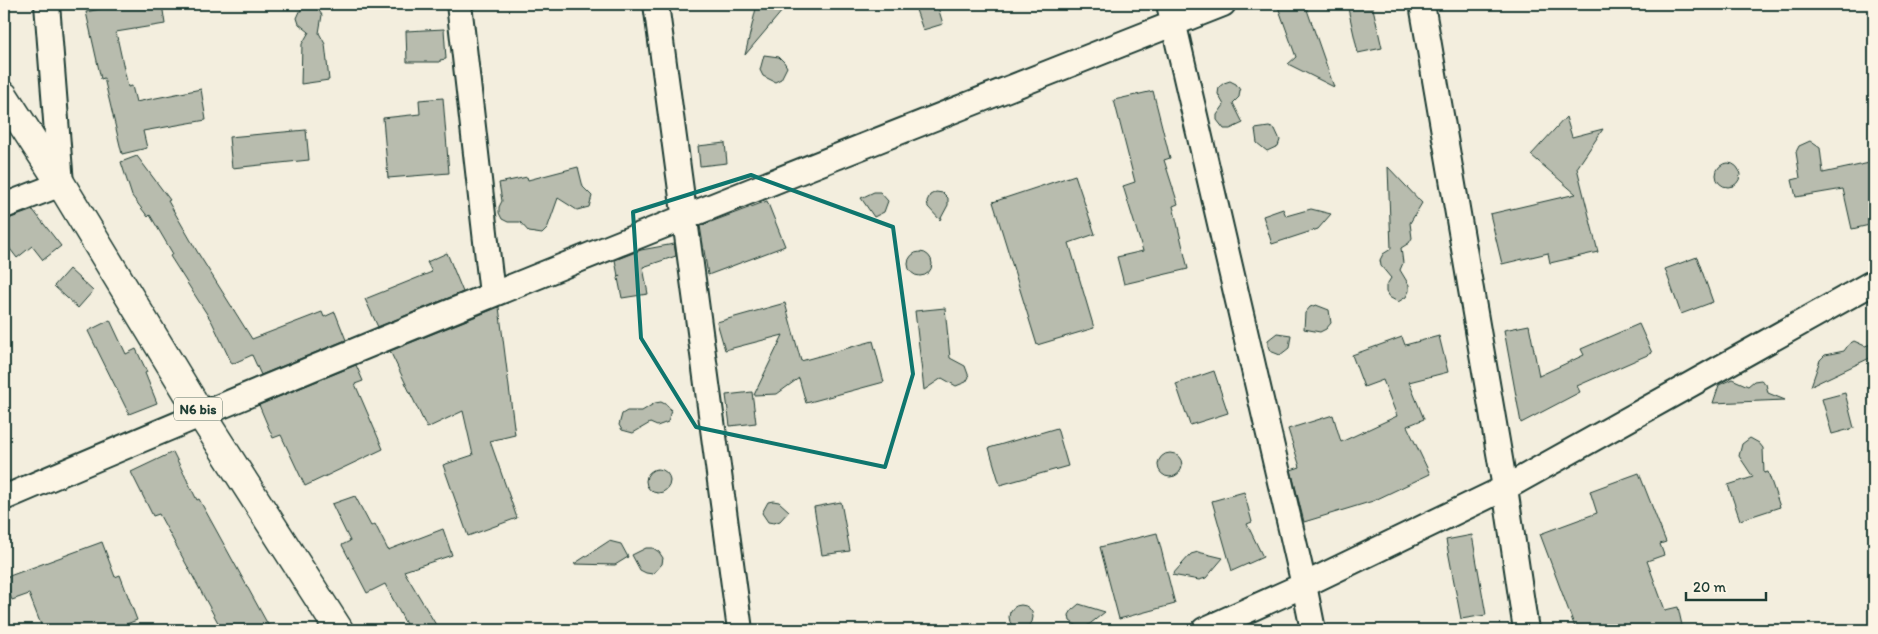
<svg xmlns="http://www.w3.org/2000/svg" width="1878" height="634" viewBox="0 0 1878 634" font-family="Itim,sans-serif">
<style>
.building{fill:#b8bcae;stroke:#1f3d34}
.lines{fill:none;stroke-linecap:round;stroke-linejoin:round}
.minor-casing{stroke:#1f3d34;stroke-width:28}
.trunk-casing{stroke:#1f3d34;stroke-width:31}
.minor{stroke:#fcf5e5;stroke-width:24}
.trunk{stroke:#fcf5e5;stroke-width:28}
.marked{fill:none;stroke:#0f766e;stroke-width:4;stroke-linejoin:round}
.labels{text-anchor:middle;stroke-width:5;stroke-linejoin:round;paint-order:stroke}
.shield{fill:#fcf5e5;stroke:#617469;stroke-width:1}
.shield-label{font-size:14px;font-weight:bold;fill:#1f3d34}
</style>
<rect width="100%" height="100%" fill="#f3eede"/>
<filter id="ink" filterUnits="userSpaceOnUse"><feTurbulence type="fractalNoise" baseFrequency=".02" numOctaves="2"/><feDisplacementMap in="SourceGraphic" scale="10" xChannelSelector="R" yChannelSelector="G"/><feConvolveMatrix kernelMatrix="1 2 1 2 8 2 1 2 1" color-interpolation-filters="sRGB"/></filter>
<g filter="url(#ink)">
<path class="building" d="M123,4H162L165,24L116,32L128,87L132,86L136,102L201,89L206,120L143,131L147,148L122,154L104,78L101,79L86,12Z
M308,4L315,5L322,15L319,33L325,44L329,80L301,84L302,44L309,32L299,24L297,18L302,7Z
M757,4H788L745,55Z
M914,4H937L943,24L923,30Z
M1277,4H1305L1334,87L1288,64L1296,57Z
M1347,4H1372L1382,48L1358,53Z
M444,29L446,59L440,60V62H407L406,31Z
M764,55L779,57L784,62L787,67L781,79L775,82L763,76L760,70Z
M1230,81L1236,84L1240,90L1239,97L1233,103L1243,123L1230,129H1224L1217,120V115L1224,105L1218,94L1219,87L1224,83Z
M1153,91L1170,158L1164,160L1178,204L1173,206L1188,269L1124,284L1117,257L1143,251L1123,186L1135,182L1114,100Z
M443,98L449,173L388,178L383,118L420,114L419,100Z
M1566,117L1572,137L1603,129L1577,168L1598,252L1550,263L1548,253L1502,264L1490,214L1576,194L1531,155Z
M1269,127L1275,129L1280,140L1278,146L1267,151L1257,143L1255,129Z
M306,130L309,160L232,168L229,137Z
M1810,141L1820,148L1823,173L1874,162V224L1852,229L1843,189L1796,197L1792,180L1800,178L1796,152L1799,146Z
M725,143L727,163L700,166L698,146Z
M137,156L170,200L168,201L198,253L252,339L322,312L324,317L335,312L346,340L261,375L252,355L232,364L212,322L170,256L173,254L150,215L148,217L132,196L121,162Z
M1716 175a12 12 0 1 1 24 0a12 12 0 1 1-24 0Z
M578,167L583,187L592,196L589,207L577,210L558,198L547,229L542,234L529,232L520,222H508L502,219L499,213V207L502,201L499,183L527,177L528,180Z
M1388,167L1422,203L1410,223L1412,238L1409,243L1401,248L1403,263L1400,270L1409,285V291L1406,297L1398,302L1389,297L1386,292V286L1391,278L1381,266L1380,260L1383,254L1391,249Z
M1075,175L1095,234L1069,243L1094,328L1037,345L993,202Z
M874,192H880L888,201L884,212L874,217L861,198Z
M936,192L943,193L948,198V205L940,220L928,207L927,201L930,195Z
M767,201L785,246L708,275L700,226Z
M1283,209L1286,216L1311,209L1331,214L1318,229L1272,244L1263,216Z
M33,210L61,246L43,260L32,246L17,258L4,241V224L11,218Z
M674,244L676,256L643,267L648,294L622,298L618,278L620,275L618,276L615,260L641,250Z
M908 264a12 12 0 1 1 24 0a12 12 0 1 1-24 0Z
M447,253L463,292L378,327L365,299L432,272L427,262Z
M1697,257L1713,302L1681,314L1665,269Z
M69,269L93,291L78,308L54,286Z
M785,303L801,361L873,341L884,382L806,403L799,378L777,394L754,395L783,335L725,350L717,322Z
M1316,305L1329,310L1331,323L1326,329L1320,332L1304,329L1305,313L1310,307Z
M499,307L515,435L490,441L517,518L468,536L443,465L473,455L463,411L427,428L390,351Z
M945,308L950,358L965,366L969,377L966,382L956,386L942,378L924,390L915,311Z
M110,320L126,354L136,349L147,372L145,373L157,403L129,414L88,331Z
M1639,324L1652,353L1577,386L1580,392L1521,423L1504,330L1529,325L1539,376L1584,355L1581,349Z
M1277,333L1291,335L1289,348L1280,355L1270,351L1268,346V340Z
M1439,336L1448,372L1409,382L1424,419L1407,426L1430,474L1373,501L1304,522L1291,470L1300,467L1288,429L1333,415L1341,442L1397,416L1383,380L1364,387L1352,355L1402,337L1405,345Z
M1854,341L1865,346L1874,343V356L1811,386L1820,360L1825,355L1844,351L1849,344Z
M356,365L363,381L355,384L383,449L305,486L281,435L273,438L259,405Z
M1214,371L1228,413L1190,425L1176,384Z
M1732,379L1748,386L1754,381L1761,380L1766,384L1768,393L1785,400L1713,403L1719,385Z
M752,392L756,423L730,426L726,395Z
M1845,393L1854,428L1832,434L1822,399Z
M661,402L667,405L671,410L668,422L657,426L650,423L633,433L622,430L619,425L622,414L627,411H642L655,403Z
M1057,428L1068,466L1000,485L989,448Z
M1750,438L1759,443L1763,448L1764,473L1768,472L1780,507L1740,520L1728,485L1753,477L1739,456L1742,444Z
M173,452L197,500L199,499L271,630H222L159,514L153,516L131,472Z
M1158 465a12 12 0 1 1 24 0a12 12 0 1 1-24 0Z
M646 481a12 12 0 1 1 24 0a12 12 0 1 1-24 0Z
M1639,473L1666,542L1660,544L1664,555L1647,561L1665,610L1678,607L1683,630H1576L1540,534L1597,513L1590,491Z
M1244,492L1252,522L1247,524L1263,557L1232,571L1212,501Z
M355,496L371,526L375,524L388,550L443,529L452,555L404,571L439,630H409L385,584L367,593L342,545L350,541L332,504Z
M773,501L779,502L789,511L780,521L774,523L768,522L762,513L768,502Z
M841,502L850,551L822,555L814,507Z
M1157,533L1175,604L1119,619L1100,547Z
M1472,535L1486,615L1461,619L1446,540Z
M609,541L621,544L628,557L615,565L574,564Z
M102,542L115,577L120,575L137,620L111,630H43L29,594L12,600L4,578Z
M646,548H653L659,552L663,558L662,564L653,574L646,573L640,570L632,555Z
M1198,552L1223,558L1206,578L1199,580L1172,575L1191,554Z
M1079,604L1105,612L1086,627L1080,628L1070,621L1069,615L1072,610Z
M1009 617a12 12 0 1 1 24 0a12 12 0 1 1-24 0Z"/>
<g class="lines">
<defs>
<path id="minor" d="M459,4L492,294
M656,4L740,630
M1169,4L1304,585L1313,630
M1422,4L1505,488L1526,630
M4,206L61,184L47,4
M4,498C407,325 815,165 1223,4
M1204,630L1304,585L1505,488L1874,282"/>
<path id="trunk" d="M4,96L61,184L200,413L339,630"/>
</defs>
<use href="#minor" class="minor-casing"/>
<use href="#trunk" class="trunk-casing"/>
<use href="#minor" class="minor"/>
<use href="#trunk" class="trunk"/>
</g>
</g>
<path class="marked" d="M751,175L893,227L913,374L885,467L696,427L641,338L633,212Z"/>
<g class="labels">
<rect class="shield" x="174" y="397.5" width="48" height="23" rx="4"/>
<g class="shield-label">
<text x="198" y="414">N6 bis</text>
</g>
</g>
<rect width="1878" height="634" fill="none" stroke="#fcf5e5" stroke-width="20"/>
<rect x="10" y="10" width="1858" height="614" fill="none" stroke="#1f3d34" stroke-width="2" filter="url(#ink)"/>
<path d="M1686 592v8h80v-8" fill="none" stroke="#1f3d34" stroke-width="2.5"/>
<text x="1693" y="592" font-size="15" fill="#1f3d34" stroke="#fcf5e5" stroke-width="4" paint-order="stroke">20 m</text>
</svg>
